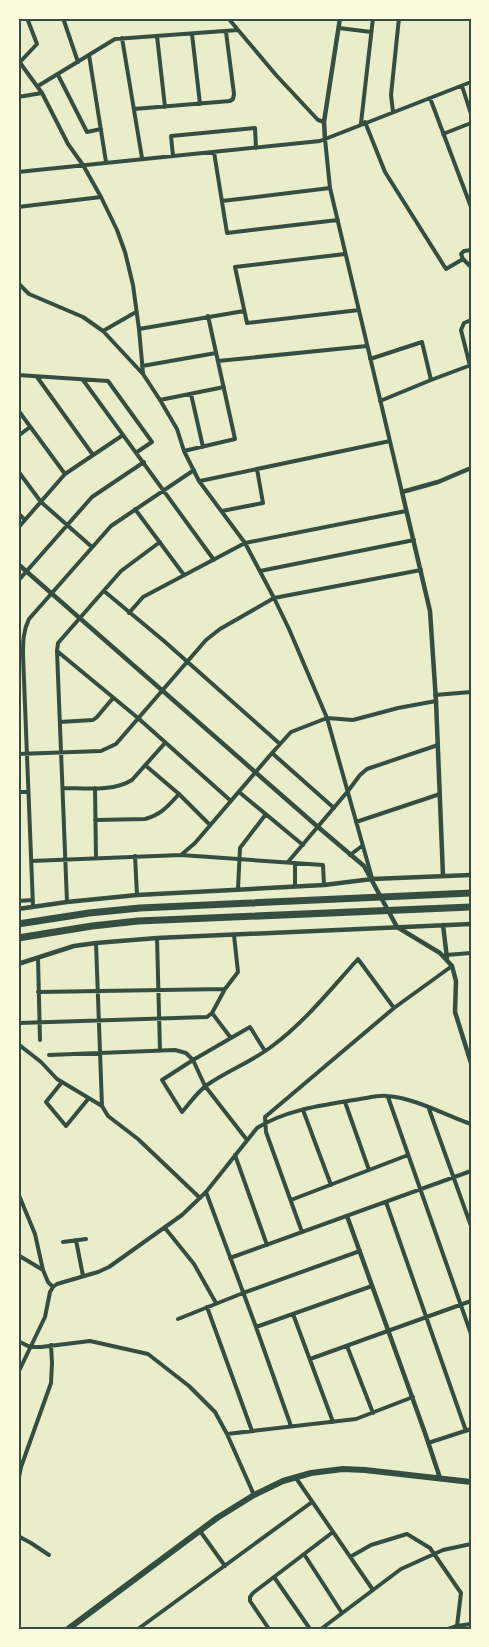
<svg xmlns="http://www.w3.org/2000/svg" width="489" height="1647" viewBox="0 0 489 1647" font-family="'Asap Condensed',sans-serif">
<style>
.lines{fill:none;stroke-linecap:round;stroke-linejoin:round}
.minor{stroke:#344e41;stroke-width:4}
.tertiary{stroke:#344e41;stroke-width:4.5}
.primary{stroke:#344e41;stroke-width:6}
.motorway{stroke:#344e41;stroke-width:7}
.neatline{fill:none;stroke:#344e41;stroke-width:2}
</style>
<rect width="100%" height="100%" fill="#e9edc9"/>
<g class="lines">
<path class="minor" d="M63,18L78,62
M228,18L276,75L318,120L324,122
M339,28L371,32
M192,34L200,104
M157,36L165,107
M122,38L142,158
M89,55L106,162
M18,60L42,93L68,144L83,165L101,197L117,230L125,252L133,285L139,329L143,373
M20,62L37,44L27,18
M58,75L87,132L101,129
M38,86L115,39L238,30
M462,86L471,114
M18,97L42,93
M430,98L471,207
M134,109L230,101L233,99L234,94L226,32
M393,112L391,95L399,18
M365,122L385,172L446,269L463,259
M361,123L373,18
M443,134L471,123
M325,139L330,188L402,492
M214,152L227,233L338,220
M173,156L171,136L255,128L256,148
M18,172L320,141L471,82
M222,201L330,188
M18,207L101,197
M471,250L464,251L461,254L463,259L471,267
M345,254L235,267L247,323L359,310
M18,283L29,294L83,317L103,331L143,374L160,400L177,429L184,451L199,481L245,543L274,598L289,629L327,718L372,878
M139,329L244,311
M103,331L136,312
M370,359L422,342L431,380
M218,361L367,346
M142,366L216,353
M470,366L461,330L464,323L471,320
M18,375L108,381L152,442L137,452
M37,377L93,455
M83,380L214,560
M191,394L203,447
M160,400L224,387
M380,401L431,380L471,365
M18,410L65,474
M18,436L30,427
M184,451L235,439L208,316
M18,471L41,502L92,547
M200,481L390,441
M135,509L184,575
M222,511L263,503L257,469
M18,513L25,520
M18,528L65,474L123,435
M260,571L414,540
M18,581L92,497L144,462
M104,591L164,641L280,744
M129,613L143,597L245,543L406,511
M57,651L138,718L231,801
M435,695L471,692
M60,722L93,720L97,717L113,698
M272,753L334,808
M18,754L101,751L116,744L206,640L220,629L274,598L421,570
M145,765L179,794L210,825
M63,788C84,788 113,792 132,780L165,743
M95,788L96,858
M18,792H28
M239,792L303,845
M95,820L145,819C161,815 169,805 179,794
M356,822L440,794
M181,855L195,843L272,753L291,732L327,718L353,720L398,708L436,701
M350,855L362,846
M135,856L137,895
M31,861L181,855L323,865L324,885
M288,862L348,791L360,775L367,769L438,745
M295,886V863
M238,889L240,848L266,814
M18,901L33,900
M67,902L57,651L58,643L121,571L160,542
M33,906L23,655C23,642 23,631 29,619L111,526L194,470
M157,938L160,1051
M96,943L102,1106
M446,955L471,953
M38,958L40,1040
M38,992L225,989
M212,1013L231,1038
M19,1023L207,1017L212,1013L225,989L238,972L234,935
M18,1044L41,1062L57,1079L102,1106L108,1116L138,1139L200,1198
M265,1051L250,1027L193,1060L162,1080L182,1112C190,1103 198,1091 207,1085C227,1071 251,1062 271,1047C304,1023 330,990 358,959L394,1008
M49,1055L175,1050L186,1053L193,1060L205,1086L247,1140
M62,1082L46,1102L66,1126L89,1098
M388,1097L471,1334
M345,1102L369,1170
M429,1109L471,1226
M303,1110L331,1185
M235,1155L267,1245
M206,1192L256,1327L291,1426
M18,1193L35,1234L43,1270
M291,1200L408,1155
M386,1202L466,1431
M165,1228L194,1264L216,1303
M302,1232L266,1132L265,1117L394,1008L452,966
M76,1240L83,1276
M63,1242L86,1239
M18,1255L43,1270L48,1282L53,1287
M230,1258L471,1171
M207,1307L252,1431
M293,1314L333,1422
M178,1319L243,1293L360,1251
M256,1327L372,1286
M18,1341L30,1347H41L90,1341L148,1354L189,1386L215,1412L227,1434L254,1495
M347,1346L373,1413
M310,1359L471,1301
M18,1373L45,1317L50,1292L53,1287L57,1284L98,1272L109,1267L182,1215L206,1192L257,1128C287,1109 325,1105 360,1099C368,1098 378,1095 387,1096C415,1098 445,1115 471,1124
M227,1434L356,1419L413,1397
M428,1443L471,1429
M296,1478L373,1590
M18,1482L21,1467L51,1383L52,1363L51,1345
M200,1531L225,1566
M18,1536L31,1543L49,1555
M304,1554L342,1613
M350,1557L371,1545L407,1534L430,1548L461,1593L457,1626
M274,1577L310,1629
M138,1629L312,1502
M269,1629L250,1601V1597L253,1593L333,1532
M321,1629L401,1569L443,1550L471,1544
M448,1629L457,1626L471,1624"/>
<path class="tertiary" d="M325,139L324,122L340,18
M18,564L318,827L364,866L397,927L440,953L452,966L456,981L455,1012L471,1063
M443,876L436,701L430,611L402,492L438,482L471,468
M18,909L67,902L137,895L324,885L372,879L471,875
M443,925L447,958
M18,964L74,946L96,943L157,938L471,924
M347,1216L425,1433L440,1478"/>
<path class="primary" d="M68,1629L217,1518L254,1495L283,1481L311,1473L343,1469L365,1470L471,1482"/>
<path class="motorway" d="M18,924L89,913L140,908L471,893
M18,938L92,926L138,921L471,907"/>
</g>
<rect width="489" height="1647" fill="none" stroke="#fefae0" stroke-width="39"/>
<rect x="20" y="20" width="450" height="1608" class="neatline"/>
</svg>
